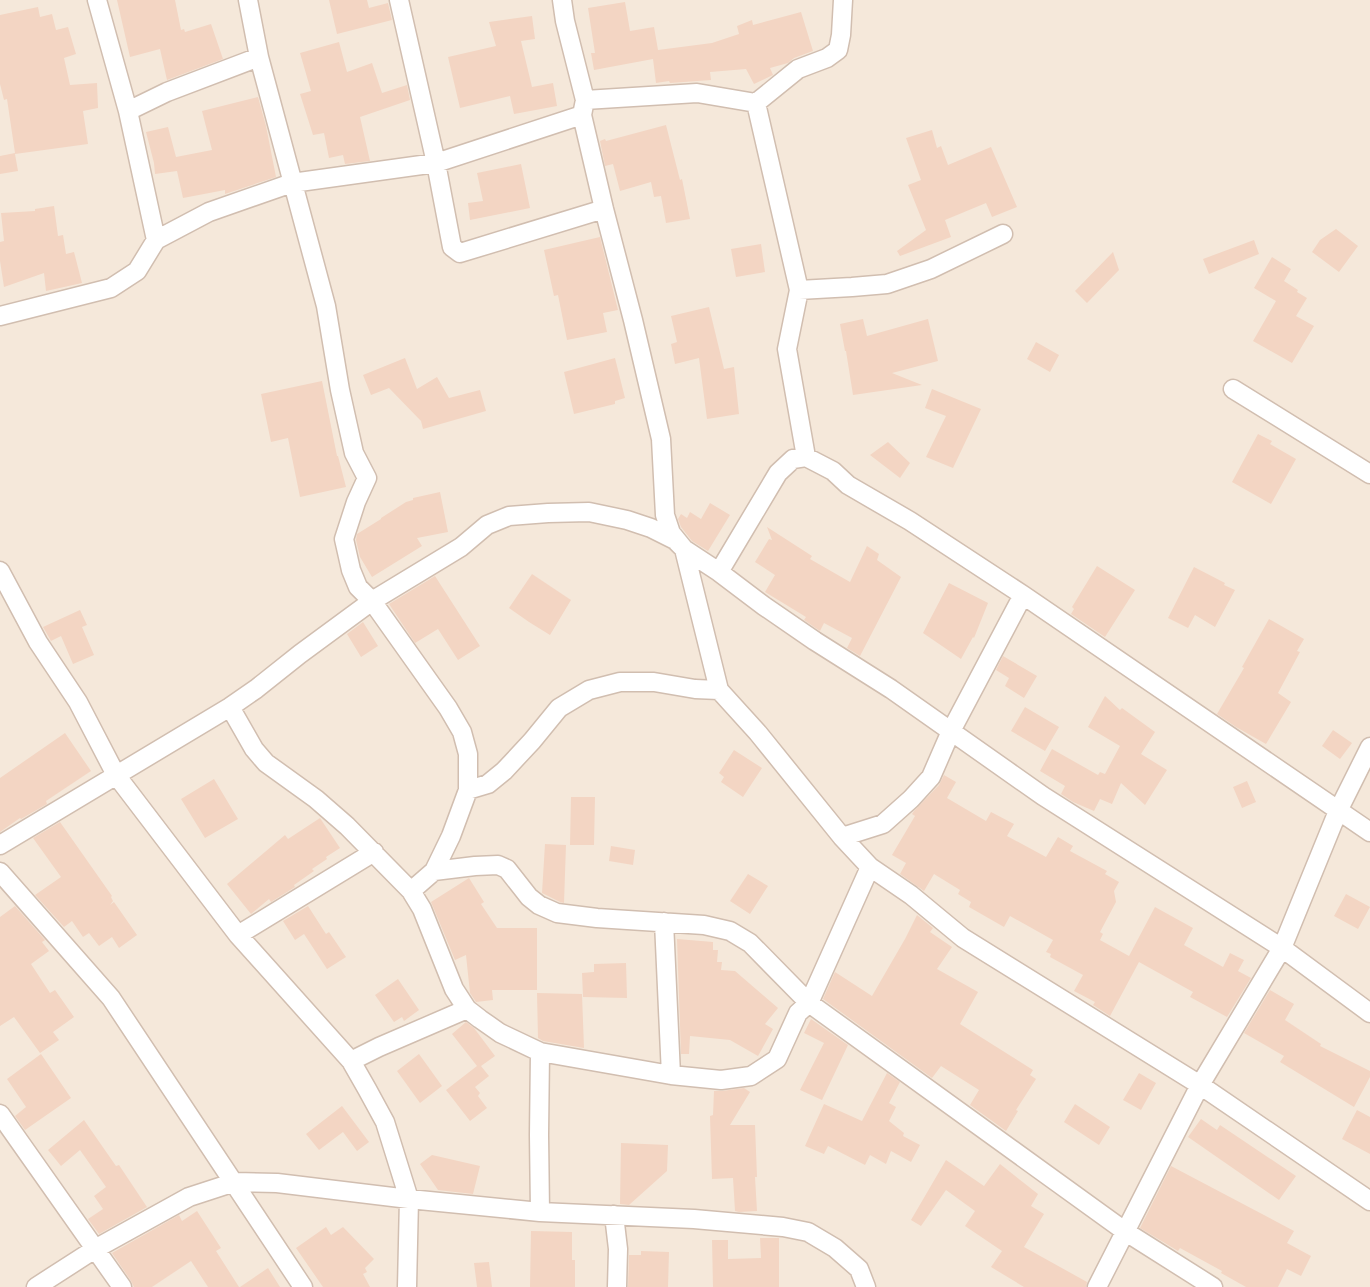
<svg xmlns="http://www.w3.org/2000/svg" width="1370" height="1287" viewBox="0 0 1370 1287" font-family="'Fira Sans',sans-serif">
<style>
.residential{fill:#f5e8da}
.building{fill:#f3d5c3}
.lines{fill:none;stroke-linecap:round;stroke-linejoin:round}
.minor-casing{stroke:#d1beb0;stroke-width:21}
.minor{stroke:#fff;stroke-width:18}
</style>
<rect width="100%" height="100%" fill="#fdf6ec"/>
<path class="residential" d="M0,0H1370V1287H0Z"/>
<path class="building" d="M117,0H175L181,30L184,29L185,32L211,24L223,59L167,80L160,49L130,57Z
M329,0H367L369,8L388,3L392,20L337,34Z
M625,2L630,31L654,27L658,50L712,43L739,34L737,26L752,20L753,25L801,12L813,51L794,58L788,63L770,68L773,75L754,84L746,69L710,72L711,80L670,83L669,81L656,83L653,59L594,70L591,53H595L588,8Z
M38,7L40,17L52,14L56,30L68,27L76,54L64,58L70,85L97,83L98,108L83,111L88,144L15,154L18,171L0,174V156L15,153L7,99L4,100L0,84V15Z
M532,16L535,39L521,41L532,87L553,83L557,106L514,114L510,96L460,108L448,57L496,46L489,22Z
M339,42L347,72L372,63L382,93L407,85L410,100L360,117L370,161L345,164L343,155L329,158L324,133L313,135L300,94L311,91L300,53Z
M258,97L266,126L276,177L225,194V190L183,198L177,171L155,174L154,163L146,132L168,127L176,157L212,150L202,111Z
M666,125L680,180L682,179L690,219L666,223L661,196L654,197L651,182L620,191L613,164L605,166L600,141L605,139L606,141Z
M932,130L937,148L941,146L948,165L991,147L1017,207L992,217L986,203L945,220L951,237L900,256L897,251L926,230L908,185L921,180L906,138Z
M521,164L530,208L470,220L468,203L483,201L477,173Z
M54,206L58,236L63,235L66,254L74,252L82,283L46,291L44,273L4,287L0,261V242L4,241L1,213L35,211V209Z
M1336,229L1358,246L1339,272L1312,252L1320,240Z
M600,237L618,310L603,313L607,332L567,340L558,295L554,296L544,250Z
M1254,240L1259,254L1209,274L1203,259Z
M761,244L765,272L736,277L731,249Z
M1113,252L1119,270L1087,303L1075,291Z
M1272,257L1291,269L1284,281L1298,290L1297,292L1307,298L1296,316L1314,326L1292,363L1253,341L1276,301L1254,288Z
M709,307L724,369L734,367L739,414L707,419L699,358L675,364L671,344L677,342L671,316Z
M863,319L867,336L928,319L938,361L892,373L922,385L853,395L846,351H845L840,324Z
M1036,342L1059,355L1050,372L1027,359Z
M405,358L417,389L437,377L449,398L480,390L486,411L423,429L421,421L389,388L371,395L363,375Z
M615,358L625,398L615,401V404L574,414L564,372Z
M322,381L337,456H338L346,487L300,497L288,438L271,442L261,394Z
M932,389L981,409L953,468L926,457L946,416L925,408Z
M1258,434L1272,441L1270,444L1296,459L1271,504L1232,482Z
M888,442L910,463L900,478L870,455Z
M440,492L448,532L417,538L422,546L372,577L360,557L356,540L357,534L381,519V518L406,502L413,500V498Z
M710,503L730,515L708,551L692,541L681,527L678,519L681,514L687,518L690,512L701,519Z
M767,527L812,556L810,559L850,582L867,546L879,554L877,560L901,577L860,656L847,648L852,638L824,623L820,631L804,620L806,617L765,592L775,575L755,562L769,539L772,540Z
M1097,566L1135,590L1105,637L1071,614L1074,609L1072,607Z
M1194,567L1225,583L1224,585L1235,590L1215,627L1195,615L1188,628L1168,618Z
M532,574L571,600L550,635L529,622L509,608Z
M435,576L480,646L458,660L438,629L415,643L389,604Z
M949,583L988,603L974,638L973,637L961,659L923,633Z
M80,610L87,625L82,627L94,655L73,664L61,636L51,641L43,627Z
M1269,619L1304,639L1297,651L1300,652L1278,693L1291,702L1266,744L1236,727L1217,714L1244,668L1242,667Z
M363,622L378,646L361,657L347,634Z
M1003,656L1037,676L1024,698L1005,686L1009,678L996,670Z
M1105,696L1120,710L1122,708L1155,732L1141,754L1167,770L1145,805L1121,783L1112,804L1100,799L1094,811L1073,802L1061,794L1065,786L1040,771L1052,749L1098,775L1100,772L1105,774L1120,746L1088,727Z
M1025,707L1059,727L1045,751L1011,731Z
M1333,730L1352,743L1340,759L1322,746Z
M65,733L91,771L46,801L47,804L21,819L20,818L0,832V778Z
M734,750L762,768L743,797L721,782L724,777L719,773Z
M944,775L956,782L947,798L986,821L991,812L1014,824L1007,836L1046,857L1058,837L1073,846L1070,851L1107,871L1105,874L1119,882L1114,891L1116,902L1100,932L1103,934L1100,940L1129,956L1155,907L1193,928L1184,945L1223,967L1230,953L1244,960L1238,971L1251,978L1227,1017L1190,997L1193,992L1139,962L1110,1016L1093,1005L1095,1002L1074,991L1083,975L1050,957L1051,954L1046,952L1053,940L1010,916L1004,927L969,907L971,902L958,894L960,890L934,874L924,891L900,874L906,863L892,855L915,816L912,814L914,811L939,785Z
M214,779L238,819L205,838L181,799Z
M1247,781L1256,802L1242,808L1233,787Z
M571,797H595L594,845H570Z
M320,818L340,848L326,857L327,859L312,869L314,871L294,885L295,887L271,902L269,899L251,914L227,884L285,835L288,839Z
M60,822L112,896L111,897L113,901L110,905L114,902L137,935L119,948L112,937L99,946L89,933L83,937L72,921L64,927L35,895L61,877L33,838Z
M545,844L566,845L564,903L560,902L542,893Z
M611,846L635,850L633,865L609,861Z
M748,874L768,886L750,914L730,901Z
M469,878L484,902L481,904L497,928H537V990H492L493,1000L476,1002L470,993L466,955L455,960L431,902Z
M1346,894L1370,907L1358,929L1334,916Z
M15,906L45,940L42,942L49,951L31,964L50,993L55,990L74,1017L53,1032L59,1040L40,1053L14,1017L0,1026V917Z
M308,906L326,934L329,932L346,957L327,969L304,934L295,940L283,921Z
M917,915L933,928L930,932L952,947L937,969L978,992L960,1024L1033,1070L1030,1075L1036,1079L1016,1110L1018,1111L1006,1131L970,1105L979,1090L941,1066L932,1078L823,999L835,972L872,996L905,939Z
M677,939L713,942V950H718L717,962H722L721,970L735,971L778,1008L765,1024L773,1029L758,1056L730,1040L690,1036L689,1054H681Z
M626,963L627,998L583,997L582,973L594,972V964Z
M398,979L419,1010L404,1021L402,1017L394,1022L375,995Z
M1270,990L1294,1004L1285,1020L1321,1044L1320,1046L1370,1071V1077L1354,1107L1280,1062L1284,1056L1244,1033Z
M537,993L582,994L584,1048L543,1041L538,1038Z
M811,1019L848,1045L822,1100L800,1090L824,1043L804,1033Z
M466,1022L474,1028L495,1056L481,1066L489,1076L475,1087L480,1093L478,1096L487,1108L470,1121L446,1090L477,1066L452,1034Z
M41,1054L71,1098L25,1130L15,1116L26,1107L7,1079Z
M419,1054L442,1086L420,1103L397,1071Z
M887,1073L900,1082L889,1103L896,1107L889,1121L904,1133L903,1136L920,1145L911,1162L891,1151L886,1164L870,1155L865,1165L828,1146L824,1154L805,1146L824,1104L862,1121Z
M1139,1073L1156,1083L1141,1110L1123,1100Z
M744,1088L750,1092L730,1125H755L757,1177H755L757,1211L739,1212L735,1211L733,1178L712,1179L710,1116L713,1115L714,1091H722Z
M1075,1104L1110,1127L1099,1145L1064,1122Z
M342,1106L369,1142L357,1151L343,1132L319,1150L306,1134Z
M1357,1110L1370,1117V1154L1342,1139Z
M1201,1119L1217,1130L1220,1125L1296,1176L1279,1200L1188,1137Z
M84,1120L116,1166L119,1165L147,1207L99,1234L88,1219L103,1209L94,1196L106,1187L80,1150L61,1166L48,1150Z
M621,1143L668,1145L667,1171L629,1205L620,1204Z
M432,1155L480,1166L473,1194L438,1190L420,1164Z
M946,1160L984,1186L1000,1164L1038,1194L1031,1206L1044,1214L1024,1247L1087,1282L1086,1287H1024L991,1267L1002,1251L965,1226L975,1211L946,1190L921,1226L911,1220Z
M1171,1166L1294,1231L1287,1243L1311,1256L1301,1276L1287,1269L1278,1287H1246L1221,1273L1222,1271L1180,1248L1178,1251L1140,1228Z
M197,1211L221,1248L216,1251L239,1287H208L191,1261L152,1287H134L131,1281L112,1253L179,1215L182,1221Z
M326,1227L331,1235L343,1227L374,1259L365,1268L367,1272L363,1274L370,1287H323L296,1248Z
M531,1231L572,1232V1260H575V1287H530Z
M760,1238H779V1287H713L712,1240H728V1259L761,1258Z
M641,1251L669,1252L668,1287H628L629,1255H641Z
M489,1262L492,1287H477L474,1263Z
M268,1268L280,1287H240Z"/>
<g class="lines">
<defs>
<path id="minor" d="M97,0L128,111L156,240
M248,0L259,57L326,306L340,390L354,453L367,478L356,502L344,539L351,570L358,587L372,601L448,708L462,732L468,754V790L451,836L434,871L411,891
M399,0L436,163L452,247L460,253L604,209
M562,0L565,21L585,100
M756,103L799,290L787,349L806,457
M128,111L167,92L259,57
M582,115L604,209L633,320L661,439L665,515L671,533L684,549L719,690L758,733L842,837L870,867L911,895L963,938L1200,1085L1370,1201
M799,290L852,287L887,284L931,269L1003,234
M0,316L111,288L137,271L156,240L209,212L292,183L436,163L582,115L585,100L697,93L756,103L798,69L827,58L838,50L841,35L843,0
M1233,389L1370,474
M0,571L38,642L78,702L116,775L238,935L351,1061L367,1089L385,1122L409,1199L407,1287
M719,572L778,473L793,459L806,457L833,471L848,485L910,521L1023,595L1370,832
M230,707L254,749L266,763L316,799L347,826L411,891L422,909L454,989L467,1009L480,1019L500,1033L540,1052L671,1075L721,1080L751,1076L777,1059L798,1013L809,1003L870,867
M1370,747L1338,811L1282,948L1370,1013
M468,790L488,784L504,771L532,741L559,708L589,690L620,682H654L695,689L719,690
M842,837L883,824L911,799L931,777L951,731L1023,595
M0,845L230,707L256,689L300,654L372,601L461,547L487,525L509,516L548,513L589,512L627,520L651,528L675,540L684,549L719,572L764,606L815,641L891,689L1043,796L1282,948L1200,1085L1097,1287
M434,871L475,866L498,865L507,869L529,897L539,905L557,913L597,918L704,925L730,931L750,943L809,1003L1126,1232L1213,1287
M0,872L111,998L303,1287
M664,922L671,1075
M238,935L374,852
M351,1061L379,1047L467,1009
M0,1114L122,1287
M540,1212L539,1135L540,1052
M614,1215L618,1249L617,1287
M36,1287L95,1249L189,1197L235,1182L277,1183L409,1199L540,1212L694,1219L783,1227L808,1232L835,1248L859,1269L866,1287"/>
</defs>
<use href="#minor" class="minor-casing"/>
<use href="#minor" class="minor"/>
</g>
</svg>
